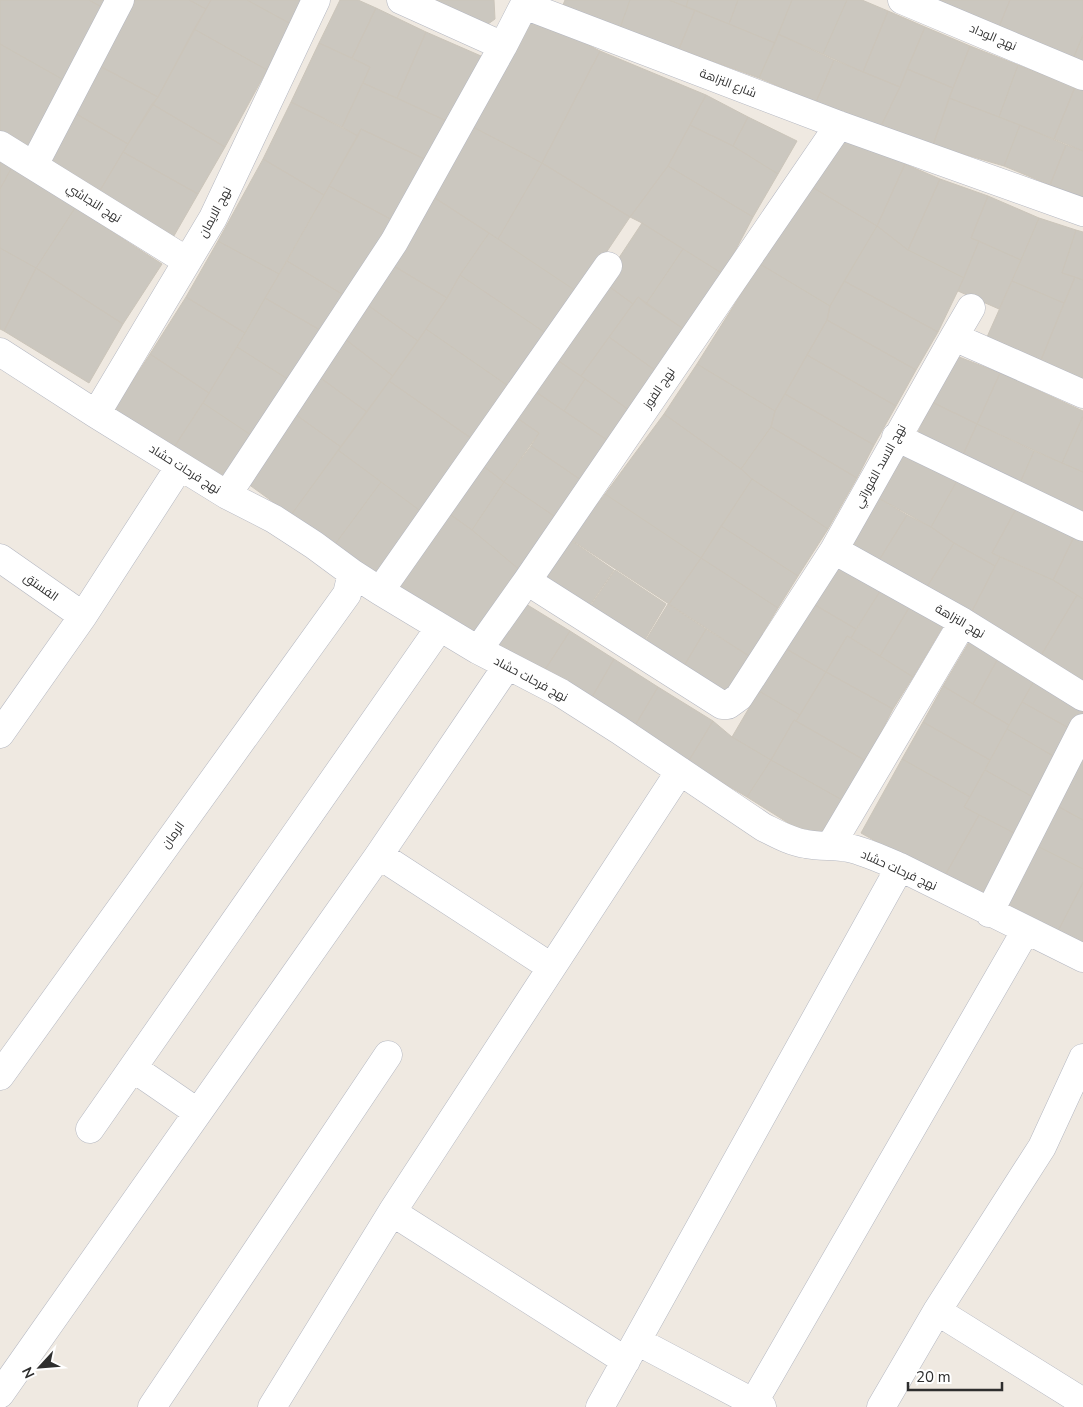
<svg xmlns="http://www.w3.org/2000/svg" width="1083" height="1407" viewBox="0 0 1083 1407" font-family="'Nunito Sans',Cairo,sans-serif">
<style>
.building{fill:#cbc7bf;stroke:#cbc5ba}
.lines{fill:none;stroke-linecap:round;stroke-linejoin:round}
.minor-casing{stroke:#b4b7c1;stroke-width:29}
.minor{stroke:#fff;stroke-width:28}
.labels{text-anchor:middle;stroke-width:4;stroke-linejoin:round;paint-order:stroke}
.street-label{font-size:12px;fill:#2e2e2e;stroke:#fff}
</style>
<rect width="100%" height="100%" fill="#efe9e1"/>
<path class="building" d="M0,0H89L105,9L69,83L0,44Z
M89,0H110L105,9Z
M124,0H189L206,9L158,97L94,63Z
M189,0H211L206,9Z
M211,0H247L291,24L267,70L194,29Z
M247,0H305L291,24Z
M340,0H358L376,8L352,58L319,43Z
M430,0H494L495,19L484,27Z
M565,0H630L620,28L563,5Z
M630,0H669L695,10L679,49L620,28Z
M669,0H688L686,7Z
M688,0H738L729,24L686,7Z
M738,0H792L775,43L729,24Z
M792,0H847L823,54L778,34Z
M847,0H862L888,11L863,72L823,54Z
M928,0H1010L998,29Z
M1010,0H1083V35L1073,59L998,29Z
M376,8L426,32L397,98L363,83L370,67L352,58Z
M695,10L775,43L759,78L679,49Z
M888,11L925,27L900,87L863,72Z
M528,14L600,51L542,163L471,126Z
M925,27L970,46L953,88L907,69Z
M194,29L267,70L225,147L152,104L158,97Z
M426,32L481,56L451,123L397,98Z
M778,34L834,60L816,102L759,78Z
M1083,35V63L1073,59Z
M319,43L370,67L342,127L291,102Z
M0,44L69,83L29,153L0,135Z
M970,46L1018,65L999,117L949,98Z
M600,51L706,95L668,166L630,217L542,163Z
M834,60L900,87L881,126L816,102Z
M94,63L158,97L128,144L73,112Z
M1018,65L1075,87L1054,139L999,117Z
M907,69L953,88L933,145L881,126L900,87Z
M363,83L451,123L433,163L361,129L358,136L342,127Z
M1075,87L1083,90V151L1054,139Z
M706,95L748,117L733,146L690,125Z
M949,98L1020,125L1004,166L933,145Z
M291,102L358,136L324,195L263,159Z
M152,104L225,147L198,194L123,152Z
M73,112L128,144L96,197L45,166Z
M748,117L797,141L778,174L733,146Z
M690,125L733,146L778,174L753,217L668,166Z
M1020,125L1066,145L1050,185L1004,166Z
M471,126L542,163L498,239L435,198Z
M361,129L433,163L394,221L329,186Z
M846,130L905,164L877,226L807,184Z
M1066,145L1083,151V197L1050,185Z
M123,152L198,194L171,241L96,197Z
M263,159L324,195L279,274L218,241Z
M0,161L12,167L0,189Z
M542,163L630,217L579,293L498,239Z
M905,164L940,179L908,250L877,226Z
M668,166L753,217L723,274L642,223L630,217Z
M12,167L75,208L36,268L0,248V189Z
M940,179L988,196L971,238L979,241L964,278L908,250Z
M807,184L877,226L830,306L760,264Z
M329,186L394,221L347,297L287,261Z
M988,196L1039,218L1021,260L971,238Z
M435,198L489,233L460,275L447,298L394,266Z
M75,208L162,264L123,324L36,268Z
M1039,218L1076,230L1062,273L1075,277L1064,303L1012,281Z
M642,223L683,249L646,304L638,297L633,304L603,282Z
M877,226L908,250L964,278L938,332L844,281Z
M1076,230L1083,232V280L1062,273Z
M489,233L579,293L550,336L460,275Z
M218,241L279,274L245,333L186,297Z
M979,241L1021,260L999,309L958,291Z
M0,248L36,268L4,331L0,329Z
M683,249L723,274L685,330L646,304Z
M287,261L347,297L325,333L265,298Z
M760,264L830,306L827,320L775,411L697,364Z
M394,266L447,298L418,341L369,306Z
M36,268L123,324L89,383L4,331Z
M460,275L550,336L514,390L426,329L447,298Z
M1075,277L1083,280V383L1041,360Z
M844,281L938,332L916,370L827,320L830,306Z
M1012,281L1064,303L1041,360L987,337Z
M603,282L633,304L581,376L551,356Z
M186,297L245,333L209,393L150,354Z
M638,297L685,330L656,371L609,337Z
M265,298L325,333L294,383L237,347Z
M369,306L418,341L393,376L345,339Z
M827,320L916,370L896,406L807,355Z
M426,329L514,390L478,443L389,381Z
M609,337L656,371L629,410L581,376Z
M345,339L393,376L367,412L318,376Z
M237,347L294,383L257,439L203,403Z
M150,354L209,393L169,455L110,416Z
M807,355L896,406L874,445L785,394Z
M954,355L1000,373L977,424L932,402Z
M551,356L585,379L564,411L530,388Z
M697,364L775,411L771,427L741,469L664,414Z
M1000,373L1083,411V416L1062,463L977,424Z
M318,376L367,412L341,447L292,412Z
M585,379L629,410L607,440L564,411Z
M389,381L478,443L426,515L338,450Z
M530,388L607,440L581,480L531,446L539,433L511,414Z
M785,394L874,445L857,478L771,427L775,411Z
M932,402L977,424L958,466L914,441Z
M203,403L257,439L221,491L169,455Z
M292,412L341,447L291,515L244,481Z
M511,414L539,433L504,482L478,462Z
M664,414L741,469L752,479L701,558L605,494Z
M1083,416V472L1062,463Z
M977,424L1034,451L1016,492L958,466Z
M771,427L857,478L828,529L752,479L741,469Z
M531,446L581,480L557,518L504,482Z
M902,447L958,479L931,527L875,496Z
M338,450L381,482L333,547L291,515Z
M1034,451L1083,472V521L1016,492Z
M478,462L504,482L472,530L444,510Z
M752,479L828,529L798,576L721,526Z
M958,479L1016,509L992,553L1000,557L995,566L954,543L931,527Z
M381,482L426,515L380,582L333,547Z
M504,482L557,518L521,571L472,530Z
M605,494L701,558L669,604L570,539Z
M875,496L907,515L876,565L846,545Z
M1016,509L1074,537L1053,580L992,553Z
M444,510L472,530L521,571L468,640L390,579Z
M907,515L931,527L954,543L922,595L876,565Z
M721,526L798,576L778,608L701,558Z
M1074,537L1083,541V599L1053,580Z
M569,539L614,570L584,614L538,583Z
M954,543L995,566L967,621L922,595Z
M836,556L884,585L856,629L810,602Z
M1000,557L1053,580L1077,595L1036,664L967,621Z
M701,558L778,608L749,656L669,604Z
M615,570L666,604L640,648L585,614Z
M884,585L912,603L880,656L851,638Z
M1077,595L1083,599V692L1036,664Z
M521,601L570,631L541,676L494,646Z
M810,602L856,629L851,638L847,636L826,672L783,647Z
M912,603L945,623L913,677L880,656Z
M668,604L706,629L681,671L641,648Z
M706,629L749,656L723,696L681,671Z
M570,631L614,659L588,704L541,676Z
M847,636L913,677L893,709L826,672Z
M972,637L1001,653L973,704L943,686Z
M783,647L826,672L800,715L759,691Z
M1001,653L1038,674L1009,725L973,704Z
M614,659L658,687L633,729L588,704Z
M826,672L893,709L866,761L796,721Z
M1038,674L1083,700V720L1076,732L1022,702Z
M943,686L1009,725L990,760L923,722Z
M658,687L713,721L688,762L633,729Z
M759,691L800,715L796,721L794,720L771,760L732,737Z
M1022,702L1076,732L1060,760L1007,729Z
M794,720L866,761L844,801L771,760Z
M713,721L732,737L771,760L747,797L688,762Z
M923,722L990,760L970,797L902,759Z
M1007,729L1060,760L1038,800L985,770Z
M1083,738V820L1048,801Z
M902,759L970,797L964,807L979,815L943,879L861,833Z
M771,760L844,801L820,843L747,797Z
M985,770L1038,800L1020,836L964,807Z
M1048,801L1083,820V869L1029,842Z
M979,815L1020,836L988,902L943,879Z
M1029,842L1083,869V883L1058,931L1004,909Z
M1083,882V943L1058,931Z"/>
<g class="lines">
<defs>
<path id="minor" d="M401,0L503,46L524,5L839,125L1083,212
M902,0L1083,76
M0,145L187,261
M34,165L120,0
M954,337L971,308
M0,352L96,414L227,495L274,519L314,545L352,573L380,591L478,650L561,693L619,730L763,827C777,834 791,842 806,844C821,847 835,845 849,848C867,852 883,860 900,867L1083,958
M96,414L213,218L316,0
M896,437L1083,527
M227,495L394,242L503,46
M834,550L963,622L1083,697
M0,558L83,616
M527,581L722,705H728L739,697L834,550L954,337L1083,394
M380,591L608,266
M478,650L527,581L839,125
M0,734L83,616L180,466
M831,845L963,622
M379,855L551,967
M989,913L1083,728
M133,1068L197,1112
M0,1076L347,594L352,573
M90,1129L440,627
M392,1212L626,1361
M937,1311L1083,1402
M637,1341L762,1407
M0,1394L379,855L507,666
M152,1407L388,1055
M272,1407L392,1212L680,771
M600,1407L900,867
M751,1407L1026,930
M881,1407L937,1311L1042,1147L1083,1058"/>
</defs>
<use href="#minor" class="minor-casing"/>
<use href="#minor" class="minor"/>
</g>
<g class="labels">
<g class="street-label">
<text transform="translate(993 37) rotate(23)" y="4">نهج الوداد</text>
<text transform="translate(728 83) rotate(21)" y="4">شارع النزاهة</text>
<text transform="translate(94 203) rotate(32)" y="4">نهج النجاشي</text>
<text transform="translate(215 212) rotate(-62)" y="4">نهج الايمان</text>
<text transform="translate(659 388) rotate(-56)" y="4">نهج الفوز</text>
<text transform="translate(880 466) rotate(-61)" y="4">نهج الاسد الفوراتي</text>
<text transform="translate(185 469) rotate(32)" y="4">نهج فرحات حشاد</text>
<text transform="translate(41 587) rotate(35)" y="4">الفستق</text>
<text transform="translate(960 621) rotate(30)" y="4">نهج النزاهة</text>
<text transform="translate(531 679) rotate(28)" y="4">نهج فرحات حشاد</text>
<text transform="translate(173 835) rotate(-54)" y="4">الرمان</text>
<text transform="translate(899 870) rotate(24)" y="4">نهج فرحات حشاد</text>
</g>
</g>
<g transform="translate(40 1367) rotate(244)" stroke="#ffffff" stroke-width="4" paint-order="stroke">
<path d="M0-4L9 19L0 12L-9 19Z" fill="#2e2e2e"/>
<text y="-8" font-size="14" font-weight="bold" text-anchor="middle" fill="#2e2e2e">N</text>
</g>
<path d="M908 1382v8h94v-8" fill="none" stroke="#2e2e2e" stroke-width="2.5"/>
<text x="916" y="1382" font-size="15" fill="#2e2e2e" stroke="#ffffff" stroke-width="4" paint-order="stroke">20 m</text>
</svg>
